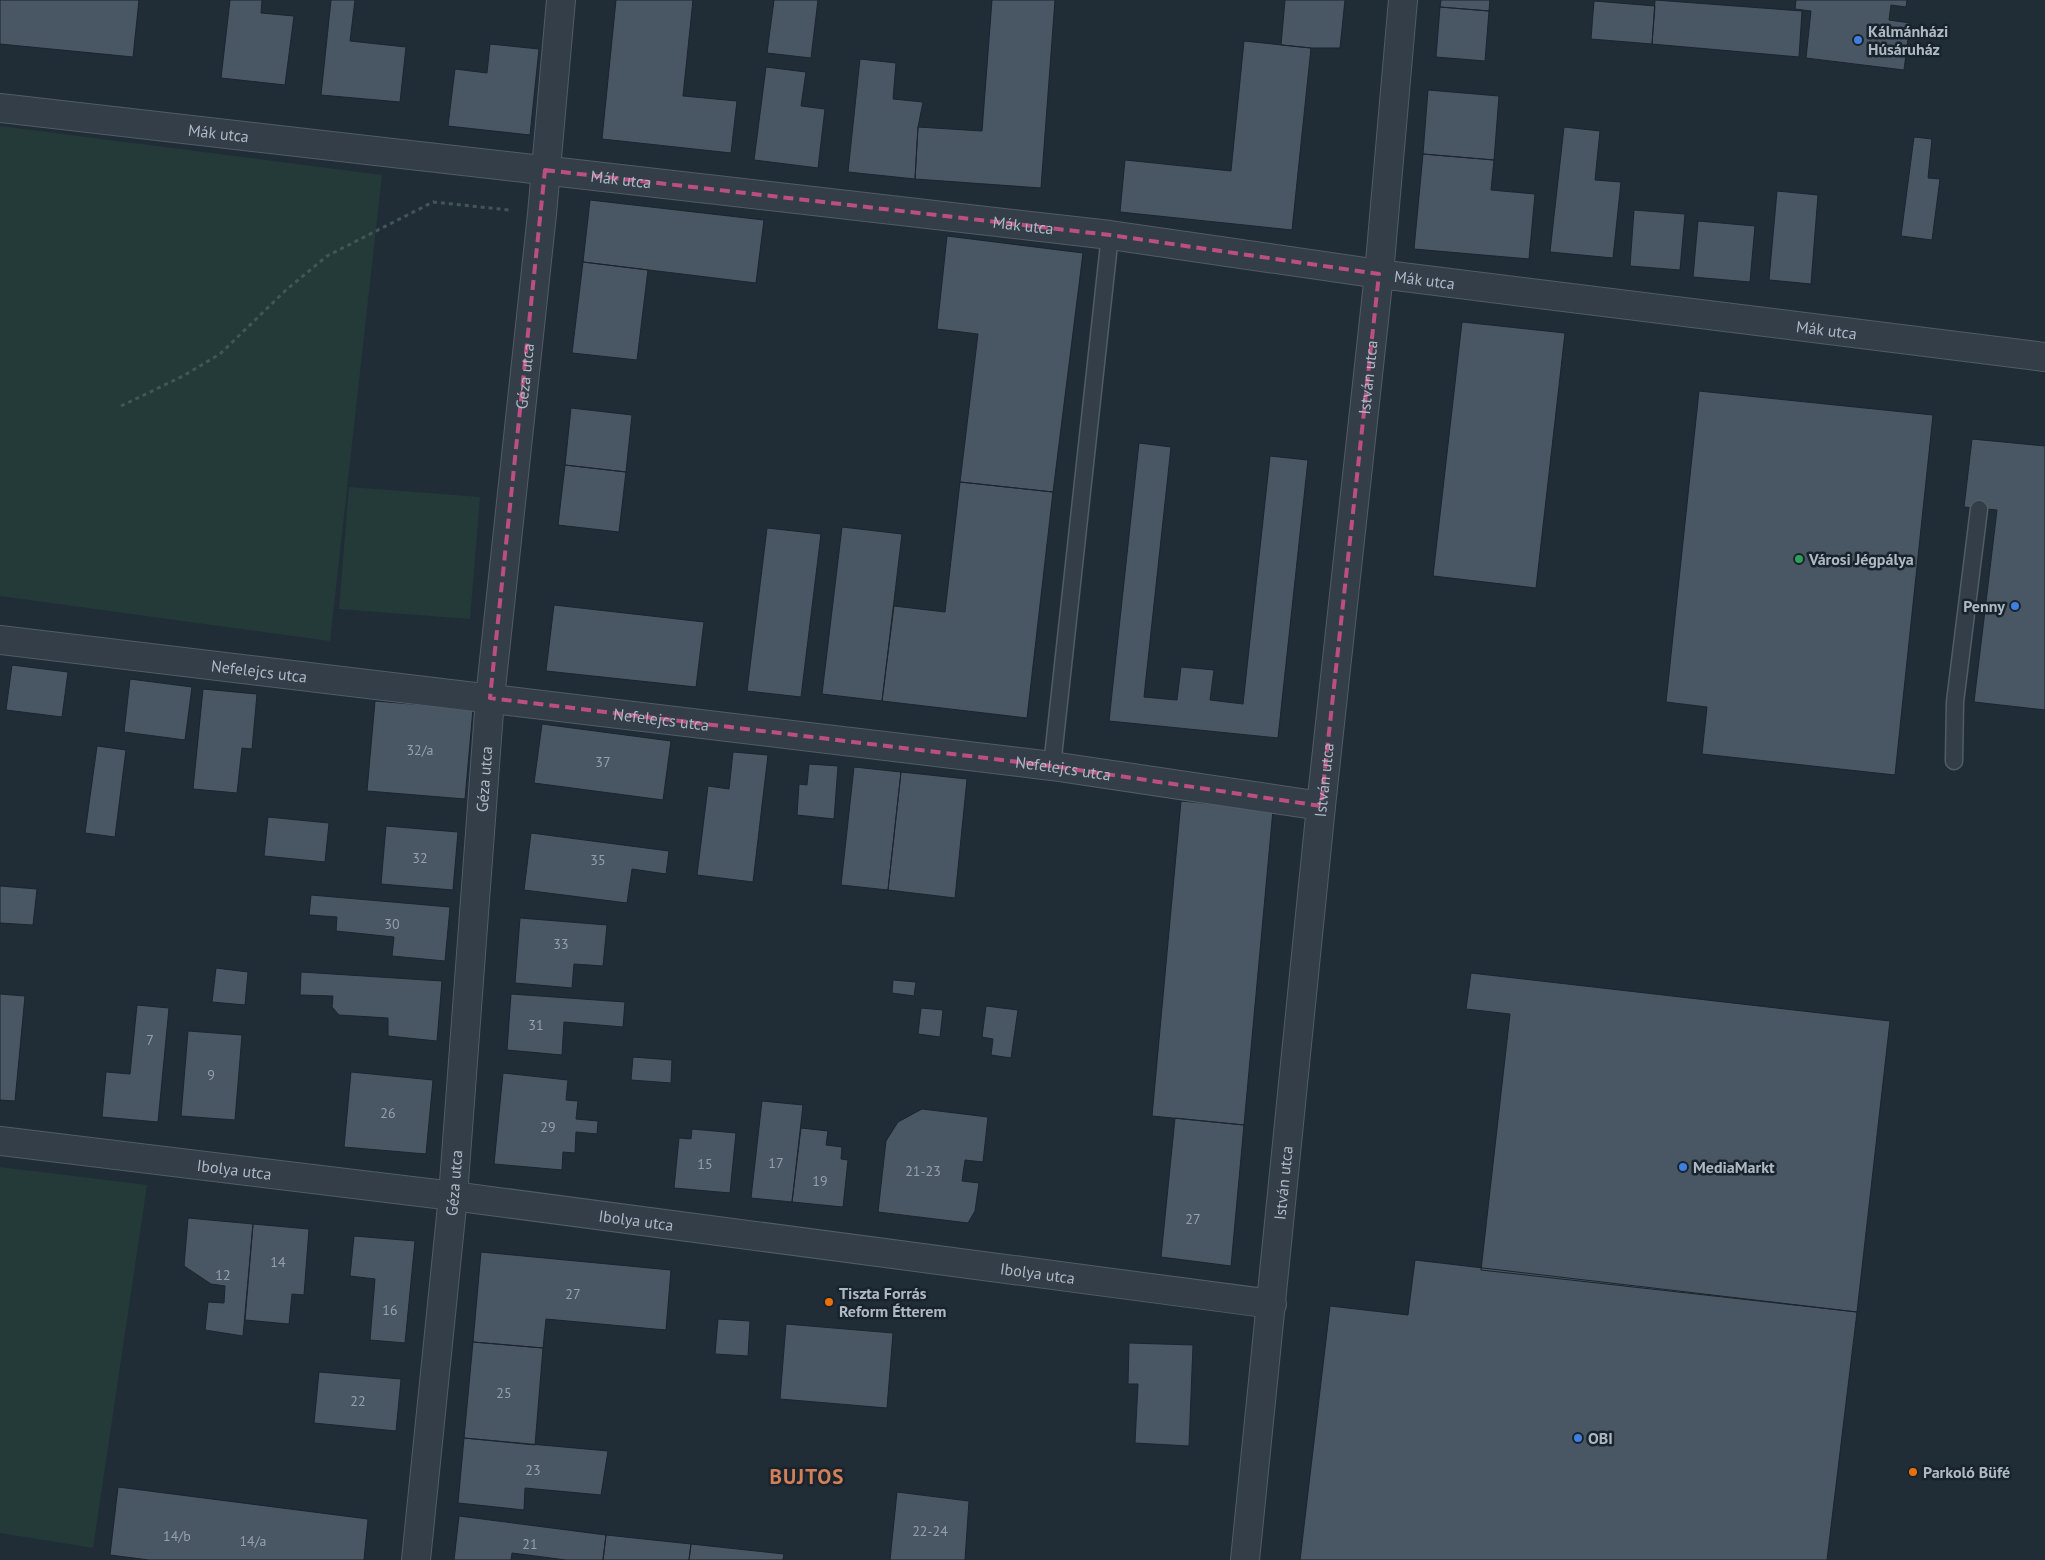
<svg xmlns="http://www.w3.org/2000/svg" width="2045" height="1560" viewBox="0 0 2045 1560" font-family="'PT Sans',sans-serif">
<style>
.green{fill:#233a39}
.building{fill:#485763;stroke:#1b252e}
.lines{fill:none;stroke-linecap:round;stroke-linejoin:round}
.service-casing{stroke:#515c66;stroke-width:19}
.minor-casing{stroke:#515c66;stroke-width:30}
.path{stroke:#415757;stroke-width:3;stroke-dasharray:4 4;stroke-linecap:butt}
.service{stroke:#333e48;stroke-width:16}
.minor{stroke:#333e48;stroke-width:28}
.marked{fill:none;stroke:#bb5080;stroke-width:4;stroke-dasharray:10 6;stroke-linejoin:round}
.shop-dot{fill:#3f7fe0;stroke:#19232c;stroke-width:2}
.leisure-dot{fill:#2e9e5b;stroke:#19232c;stroke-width:2}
.food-dot{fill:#e8710a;stroke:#19232c;stroke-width:2}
.labels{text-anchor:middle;stroke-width:5;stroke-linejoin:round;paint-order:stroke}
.number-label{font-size:14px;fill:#94a0ac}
.poi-label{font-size:16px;font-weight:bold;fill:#aeb9c5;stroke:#19232c;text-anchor:start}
.street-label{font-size:16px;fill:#aeb9c5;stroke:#19232c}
.district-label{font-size:21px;font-weight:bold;letter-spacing:1px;fill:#d3805a;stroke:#19232c}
</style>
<rect width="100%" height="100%" fill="#202d37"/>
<path class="green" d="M0,126L382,175L330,641L0,596Z
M349,487L480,497L470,619L339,609Z
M0,1167L147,1185L93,1548L0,1533Z"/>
<path class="building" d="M0,0H139L133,57L0,44Z
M230,0H262L261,13L294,16L285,85L221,78Z
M331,0H355L350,41L406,47L400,102L321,95Z
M616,0H693L683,96L737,101L731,153L602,139Z
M774,0H818L811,58L767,53Z
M992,0H1055L1041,188L915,179L918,127L982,131Z
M1285,0H1345L1340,48H1311L1281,45Z
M1441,0H1490L1489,11L1440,7Z
M1655,0L1802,11L1799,57L1652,44Z
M1796,0H1907L1906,7L1891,5L1889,20L1910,23L1904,70L1806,58L1811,11L1795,9Z
M1594,1L1655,6L1652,44L1591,39Z
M1440,7L1489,11L1485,61L1436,57Z
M1244,41L1311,48L1292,230L1120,212L1125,160L1231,171Z
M490,44L539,49L530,135L448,126L455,69L487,73Z
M860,59L896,63L893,99L923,102L918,127L915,179L848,172Z
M766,67L806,72L801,106L825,109L818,168L754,160Z
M1428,90L1499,96L1494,160L1423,154Z
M1564,127L1600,131L1595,180L1621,182L1613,258L1550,252Z
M1914,137L1932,139L1928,178L1940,179L1932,240L1901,236Z
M1423,154L1494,160L1491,190L1535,194L1529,259L1414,249Z
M1777,191L1818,195L1811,284L1769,280Z
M590,200L764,220L756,283L583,262Z
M1634,210L1685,214L1680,270L1630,266Z
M1698,221L1755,226L1750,282L1693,277Z
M947,236L1083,253L1053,492L960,482L978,334L937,329Z
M583,262L648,270L637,360L572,353Z
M1462,322L1565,333L1536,588L1433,576Z
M1699,391L1933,415L1895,775L1702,754L1707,707L1666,702Z
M571,408L632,415L626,472L565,465Z
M1972,439L2045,446V710L1974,702L1997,510L1964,507Z
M1139,443L1171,447L1144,697L1177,700L1181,667L1214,670L1210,700L1243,704L1270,456L1308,460L1278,738L1109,721Z
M565,465L626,472L619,532L558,525Z
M960,482L1053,492L1027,718L882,701L894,606L945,612Z
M842,527L902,534L882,701L822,694Z
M767,528L821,534L801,697L747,691Z
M554,605L704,622L696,687L546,671Z
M12,665L68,672L62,717L6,710Z
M130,679L192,687L185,740L124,732Z
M203,689L257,694L252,749L242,748L237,793L193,789Z
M375,701L473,709L465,799L367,791Z
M542,724L671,741L663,800L534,783Z
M97,746L126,750L115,837L85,833Z
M733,752L768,755L753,882L697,875L708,786L729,789Z
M809,764L838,766L834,819L797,815L799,784L807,785Z
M854,767L901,772L888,890L841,885Z
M901,772L967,779L955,898L888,890Z
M1181,801L1273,810L1244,1125L1152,1116Z
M268,817L329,823L325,862L264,856Z
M386,826L458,832L453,890L381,884Z
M531,833L669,851L666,874L632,869L627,903L524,890Z
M0,886L37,889L33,925L0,923Z
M311,895L450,907L445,961L392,956L394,937L336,931L337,917L309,915Z
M520,918L607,925L603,966L574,964L572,988L515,983Z
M216,968L248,972L245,1005L212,1002Z
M301,972L442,981L437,1041L388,1036V1018L339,1015L332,1007L333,996L300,995Z
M1471,973L1890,1021L1857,1312L1481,1270L1510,1014L1466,1009Z
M893,980L916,982L914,996L892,993Z
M0,994L25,996L15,1101L0,1100Z
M511,994L625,1002L623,1027L564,1022L562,1055L507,1050Z
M137,1005L169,1008L158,1122L102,1117L106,1072L130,1074Z
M986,1006L1018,1010L1011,1058L991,1055L993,1039L982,1037Z
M921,1008L943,1010L940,1037L918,1034Z
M188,1031L242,1035L235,1120L181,1116Z
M633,1057L672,1060L671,1083L631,1080Z
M351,1072L433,1080L426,1154L344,1147Z
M503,1073L568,1080L566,1100L578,1101L576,1119L598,1121L597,1134L576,1132L575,1153L563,1152L562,1170L494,1164Z
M762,1101L803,1105L792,1202L751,1198Z
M922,1109L988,1117L983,1162L965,1160L962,1181L979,1183L975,1211L968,1223L878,1212L886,1141L898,1122Z
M1175,1118L1244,1125L1231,1266L1161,1257Z
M801,1128L828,1131L826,1145L842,1147L841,1159L848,1160L843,1207L792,1202Z
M692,1129L736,1133L730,1193L674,1188L679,1138L691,1139Z
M188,1218L253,1224L243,1336L205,1330L208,1302L224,1303L225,1286L211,1284L184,1266Z
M253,1224L309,1229L304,1295L292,1294L289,1324L245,1320Z
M354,1236L415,1241L405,1343L370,1340L375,1279L350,1276Z
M481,1252L671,1270L666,1330L546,1319L543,1348L473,1342Z
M1415,1260L1857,1312L1827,1560H1300L1330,1306L1408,1315Z
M718,1319L750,1321L748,1356L715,1354Z
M786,1324L893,1333L887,1408L780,1399Z
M473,1342L543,1348L535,1445L464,1438Z
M1129,1343L1193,1345L1189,1446L1135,1443L1138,1384H1128Z
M319,1372L401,1379L396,1431L314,1423Z
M464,1438L608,1451L601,1495L525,1488L524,1510L458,1503Z
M118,1487L368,1519L364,1560H149L110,1555Z
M897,1492L969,1501L965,1560H890Z
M459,1516L606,1535L603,1560H566L512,1553L511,1560H454Z
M606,1535L691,1544L689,1560H603Z
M691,1544L784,1554L783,1560H689Z"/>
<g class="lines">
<defs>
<path id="service" d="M1954,761L1955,702L1979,509
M1052,766L1110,235"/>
<g id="minor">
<path id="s1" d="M0,108L1110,235L1379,274L2045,357"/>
<path id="s2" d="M0,640L1052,766L1321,806"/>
<path id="s3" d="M0,1141L453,1196L1272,1304"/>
<path id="s4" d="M416,1560L453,1196L490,698L542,214L561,0"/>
<path id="s5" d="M1245,1560L1321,806L1379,274L1403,0"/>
</g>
</defs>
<use href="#service" class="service-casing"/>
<use href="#minor" class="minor-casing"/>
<path class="path" d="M121,406L183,376L220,354L286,290L327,256L433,202L509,210"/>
<use href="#service" class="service"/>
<use href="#minor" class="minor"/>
</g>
<path class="marked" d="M545,170L1110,235L1379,274L1321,806L1052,766L490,698Z"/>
<g class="shop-dot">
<circle cx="1858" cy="40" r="5"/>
<circle cx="2015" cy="606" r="5"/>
<circle cx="1683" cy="1167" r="5"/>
<circle cx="1578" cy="1438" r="5"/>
</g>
<circle class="leisure-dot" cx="1799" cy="559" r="5"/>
<g class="food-dot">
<circle cx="829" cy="1302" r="5"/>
<circle cx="1913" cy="1472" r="5"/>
</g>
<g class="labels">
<g class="number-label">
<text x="420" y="755">32/a</text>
<text x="603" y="767">37</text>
<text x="420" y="863">32</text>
<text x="598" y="865">35</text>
<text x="392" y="929">30</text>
<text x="561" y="949">33</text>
<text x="536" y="1030">31</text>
<text x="150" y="1045">7</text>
<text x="211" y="1080">9</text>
<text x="388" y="1118">26</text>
<text x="548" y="1132">29</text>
<text x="776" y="1168">17</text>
<text x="705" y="1169">15</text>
<text x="923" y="1176">21-23</text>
<text x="820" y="1186">19</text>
<text x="1193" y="1224">27</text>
<text x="278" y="1267">14</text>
<text x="223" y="1280">12</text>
<text x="573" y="1299">27</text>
<text x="390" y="1315">16</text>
<text x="504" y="1398">25</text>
<text x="358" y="1406">22</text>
<text x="533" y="1475">23</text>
<text x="930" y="1536">22-24</text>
<text x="177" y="1541">14/b</text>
<text x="253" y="1546">14/a</text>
<text x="530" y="1549">21</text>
</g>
<g class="poi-label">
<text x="1868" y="37">Kálmánházi<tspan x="1868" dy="18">Húsáruház</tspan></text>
<text x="1809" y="565">Városi Jégpálya</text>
<text x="2005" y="612" text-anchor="end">Penny</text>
<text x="1693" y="1173">MediaMarkt</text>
<text x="839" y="1299">Tiszta Forrás<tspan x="839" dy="18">Reform Étterem</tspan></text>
<text x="1588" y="1444">OBI</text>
<text x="1923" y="1478">Parkoló Büfé</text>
</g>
<g class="street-label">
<text dy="6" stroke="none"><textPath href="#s1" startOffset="220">Mák utca</textPath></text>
<text dy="6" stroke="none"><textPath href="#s1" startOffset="625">Mák utca</textPath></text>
<text dy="6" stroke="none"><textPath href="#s1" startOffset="1030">Mák utca</textPath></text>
<text dy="6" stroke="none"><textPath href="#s1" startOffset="1435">Mák utca</textPath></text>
<text dy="6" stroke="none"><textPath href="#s1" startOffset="1840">Mák utca</textPath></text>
<text dy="6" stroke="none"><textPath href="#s4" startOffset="1189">Géza utca</textPath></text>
<text dy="6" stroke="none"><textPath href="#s5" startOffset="1189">István utca</textPath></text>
<text dy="6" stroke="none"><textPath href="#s2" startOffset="261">Nefelejcs utca</textPath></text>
<text dy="6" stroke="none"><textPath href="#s2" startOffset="666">Nefelejcs utca</textPath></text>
<text dy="6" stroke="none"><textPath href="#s2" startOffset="1071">Nefelejcs utca</textPath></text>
<text dy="6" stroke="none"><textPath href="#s4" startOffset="784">Géza utca</textPath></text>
<text dy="6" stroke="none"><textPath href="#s5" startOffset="784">István utca</textPath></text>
<text dy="6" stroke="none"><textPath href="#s3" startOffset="236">Ibolya utca</textPath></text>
<text dy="6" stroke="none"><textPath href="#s4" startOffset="379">Géza utca</textPath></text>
<text dy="6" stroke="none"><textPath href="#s5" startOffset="379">István utca</textPath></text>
<text dy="6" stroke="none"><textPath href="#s3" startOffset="641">Ibolya utca</textPath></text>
<text dy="6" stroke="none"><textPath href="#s3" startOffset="1046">Ibolya utca</textPath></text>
</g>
<g class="district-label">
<text x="807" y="1484">BUJTOS</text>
</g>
</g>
</svg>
